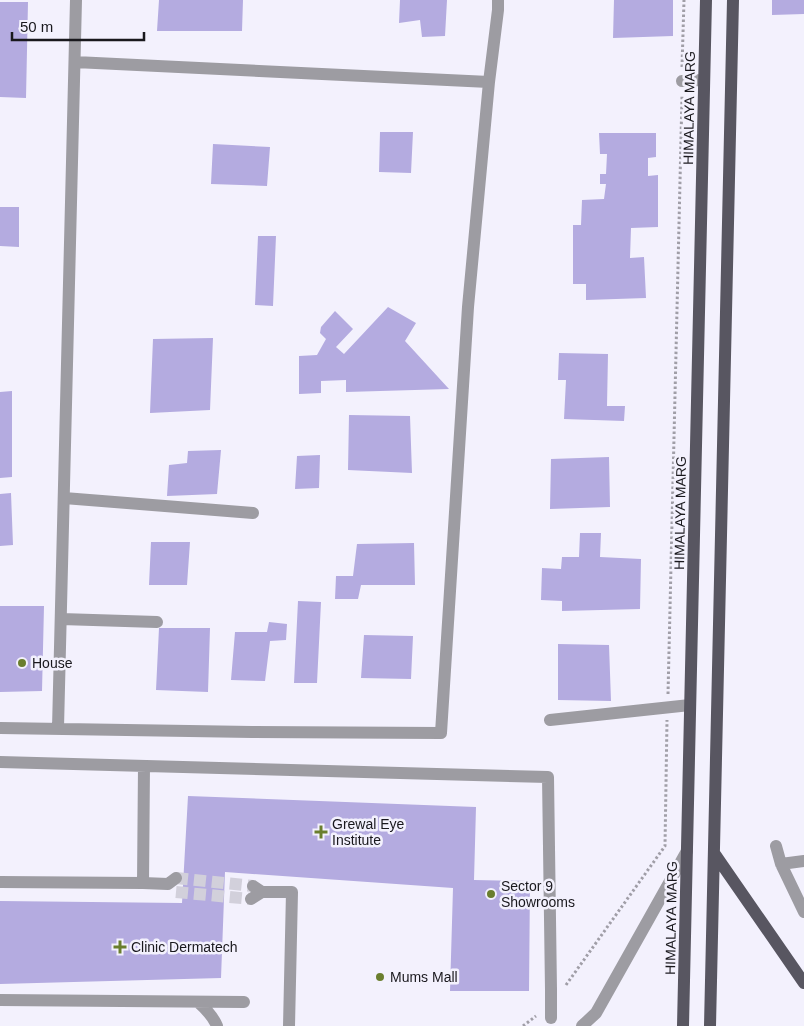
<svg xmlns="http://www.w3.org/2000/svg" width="804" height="1026" viewBox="0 0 804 1026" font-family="Arial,sans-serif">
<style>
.building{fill:#b4abe0}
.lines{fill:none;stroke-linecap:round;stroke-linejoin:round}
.minor-tunnel{stroke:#d2d0db;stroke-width:12;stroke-dasharray:12 6;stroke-linecap:butt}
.path{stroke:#a09ea7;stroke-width:3;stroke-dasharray:2.5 2.5;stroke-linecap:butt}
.minor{stroke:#9d9ca2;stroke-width:12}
.major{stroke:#585661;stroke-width:12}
.minor-bridge{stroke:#9d9ca2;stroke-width:12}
.poi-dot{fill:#6a7e2e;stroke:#f3f1fd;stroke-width:2}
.labels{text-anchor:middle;stroke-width:5;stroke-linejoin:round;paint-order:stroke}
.street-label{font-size:14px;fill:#19181d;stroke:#f3f1fd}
.poi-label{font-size:14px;fill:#19181d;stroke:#f3f1fd;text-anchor:start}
</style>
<rect width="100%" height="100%" fill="#f3f1fd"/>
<path class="building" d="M159,0H243L242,31H157Z
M400,0H447L445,36L422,37L420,20L399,23Z
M614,0H673V36L613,38Z
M772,0H804V14L772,15Z
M0,2H28L26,98L0,97Z
M380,132H413L411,173L379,172Z
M599,133H656V157L648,158V176L658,175V227L631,228L630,258L644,257L646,298L586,300V284H573V225H581L582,200L604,199L606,184H600V174H606L607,154H600Z
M213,144L270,147L267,186L211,184Z
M0,207H19V247L0,246Z
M258,236H276L273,306L255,305Z
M388,307L416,323L405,341L449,389L346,392V380L321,381V393L299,394V356L317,355L326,339L320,333L321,327L335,311L353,329L336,347L344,354Z
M213,338L210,410L150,413L153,339Z
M559,353L608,354L607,406H625L624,421L564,419L566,380H558Z
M12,391V477L0,478V392Z
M349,415L410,416L412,473L348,470Z
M221,450L217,494L167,496L169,465L187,463L188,451Z
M320,455L319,488L295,489L297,456Z
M609,457L610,507L550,509L551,459Z
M11,493L13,545L0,546V494Z
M580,533H601L600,557L641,559L640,609L562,611V601L541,600L542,568L561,569L562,557H579Z
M151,542H190L187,585H149Z
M414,543L415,585H361L358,599H335L336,576H353L357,544Z
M298,601L321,602L317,683H294Z
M0,606H44L42,691L0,692Z
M269,622L287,624L286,640L270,641L265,681L231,680L235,632H267Z
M159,628H210L208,692L156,690Z
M364,635L413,636L411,679L361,678Z
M558,644L609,645L611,701L558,700Z
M188,796L476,807L474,880L530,881L529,991H450L453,888L225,872L221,978L0,984V901L182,903Z"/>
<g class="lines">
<path class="minor-tunnel" d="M176,878L253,886
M176,892L251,899"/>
<path class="path" d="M682,67L684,0
M668,694L682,96
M566,985L665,846L667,720
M523,1026L536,1016"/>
<path class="minor" d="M75,62L489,82
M682,81L704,80
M64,498L253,513
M61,619L157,622
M550,720L690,705
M0,728L252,732L441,733L468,307L489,82L498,10V0
M58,728L76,0
M0,762L548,777L551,990
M776,846L781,864L804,912
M781,864L804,861
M0,882L143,883L144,766
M143,883L168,884L176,878
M253,886L262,892H292L289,1026
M251,899L262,892
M0,1000L244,1002
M198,1002C206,1009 213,1016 217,1026
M582,1026L596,1013L687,851"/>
<path class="major" d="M714,853L804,983
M683,1026L706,0
M710,1026L733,0"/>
<path class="minor-bridge" d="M551,990V1018"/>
</g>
<g class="poi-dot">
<circle cx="22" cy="663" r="5"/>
<path d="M318.5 824.5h5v5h5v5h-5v5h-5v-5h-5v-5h5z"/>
<circle cx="491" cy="894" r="5"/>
<path d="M117.5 939.5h5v5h5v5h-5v5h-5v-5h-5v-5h5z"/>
<circle cx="380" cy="977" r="5"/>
</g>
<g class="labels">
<g class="street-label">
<text transform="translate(689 108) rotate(-89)" y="5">HIMALAYA MARG</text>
<text transform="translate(680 513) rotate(-89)" y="5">HIMALAYA MARG</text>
<text transform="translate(671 918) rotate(-89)" y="5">HIMALAYA MARG</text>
</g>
<g class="poi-label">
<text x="32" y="668">House</text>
<text x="332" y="829">Grewal Eye<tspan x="332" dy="16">Institute</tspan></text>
<text x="501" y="891">Sector 9<tspan x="501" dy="16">Showrooms</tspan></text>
<text x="131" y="952">Clinic Dermatech</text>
<text x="390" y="982">Mums Mall</text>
</g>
</g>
<path d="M12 32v8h132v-8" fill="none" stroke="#19181d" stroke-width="2.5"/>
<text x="20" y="32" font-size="15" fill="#19181d" stroke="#f3f1fd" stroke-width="4" paint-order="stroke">50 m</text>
</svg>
